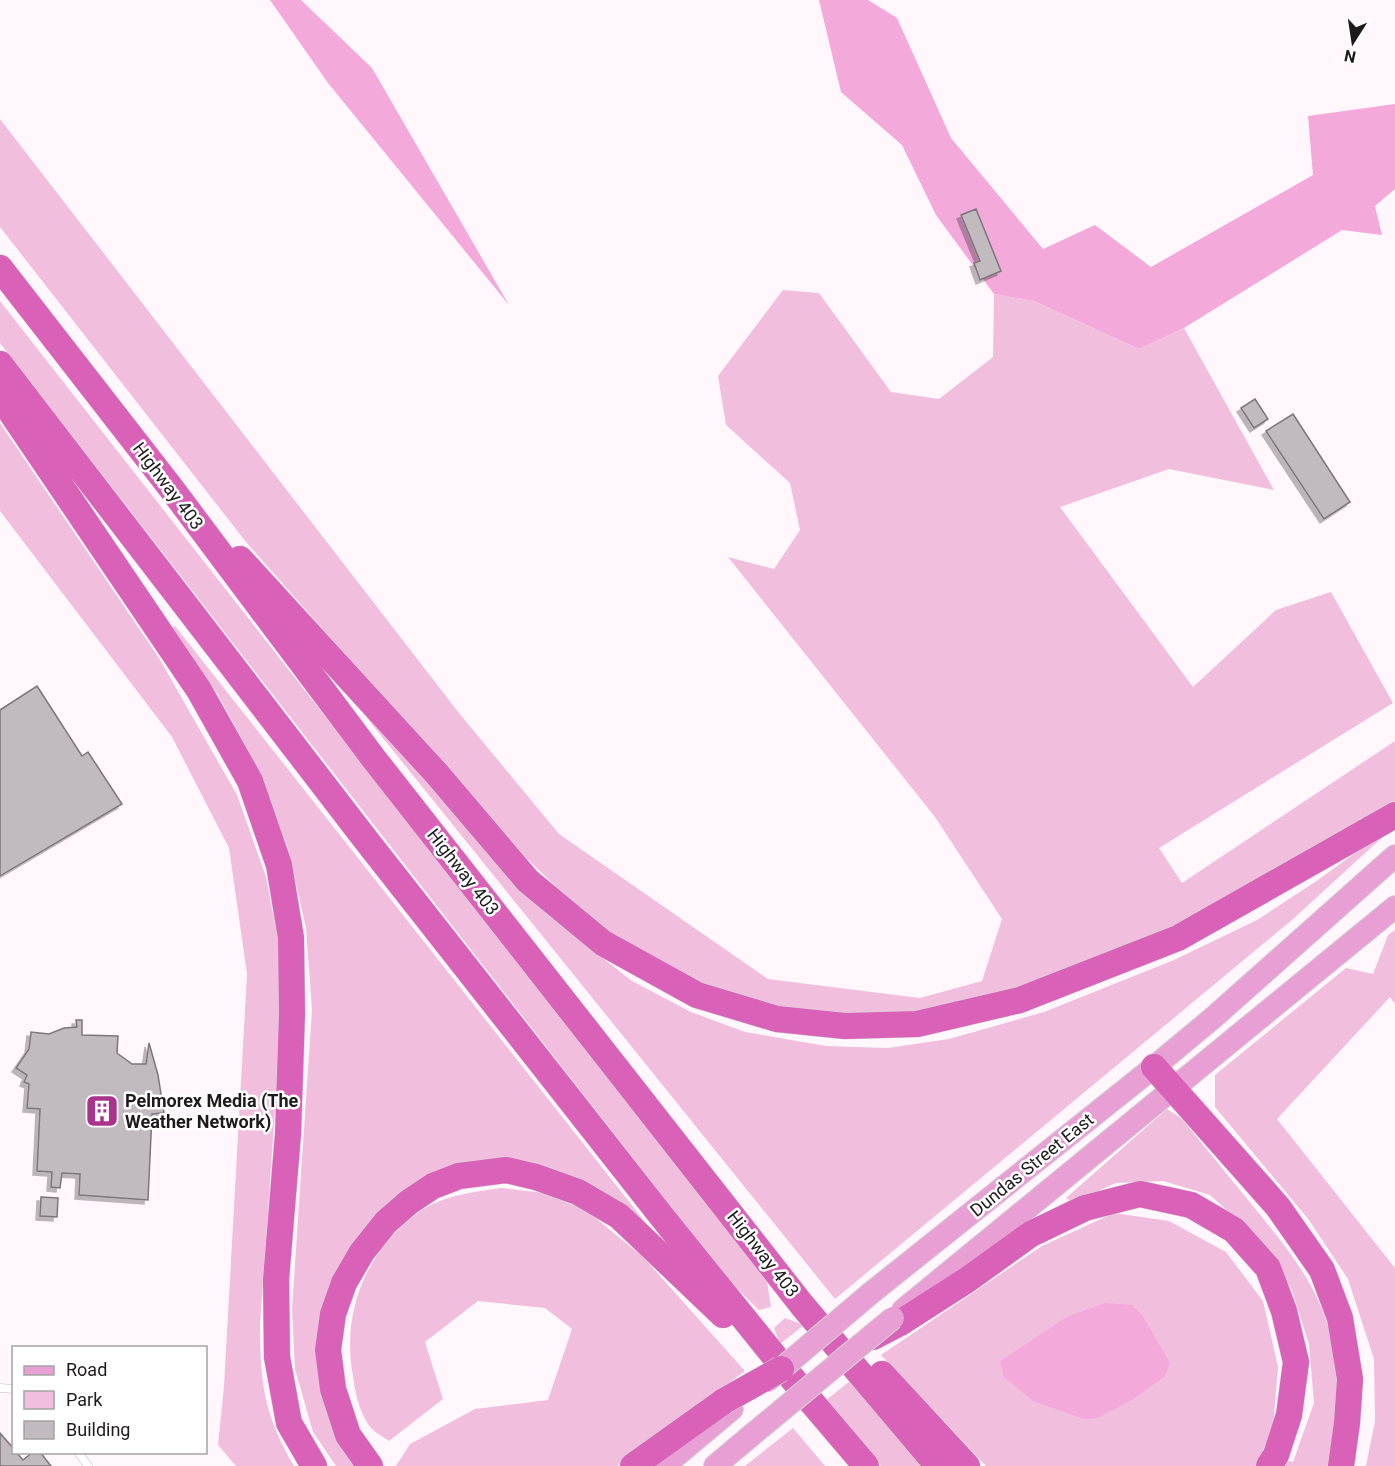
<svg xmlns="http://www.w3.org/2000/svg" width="1395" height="1466" viewBox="0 0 1395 1466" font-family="Roboto,sans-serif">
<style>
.green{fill:#f1bede}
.forest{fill:#f3a9da}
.building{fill:#c1babe;stroke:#7d767b;stroke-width:1.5;filter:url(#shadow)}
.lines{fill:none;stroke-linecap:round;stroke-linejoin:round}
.service-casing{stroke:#c0b8bd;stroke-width:9}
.primary-casing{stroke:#d6d6d6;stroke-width:24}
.motorway-casing{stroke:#d6d6d6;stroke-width:27}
.service{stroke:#fff;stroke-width:8}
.primary{stroke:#e8a0d4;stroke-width:22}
.motorway{stroke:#d961b7;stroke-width:26}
.primary-bridge-casing{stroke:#d6d6d6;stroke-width:24;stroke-linecap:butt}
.motorway-bridge-casing{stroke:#d6d6d6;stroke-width:27;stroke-linecap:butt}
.primary-bridge{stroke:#e8a0d4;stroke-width:22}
.motorway-bridge{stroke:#d961b7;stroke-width:26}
.labels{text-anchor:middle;stroke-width:5;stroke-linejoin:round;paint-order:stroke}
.street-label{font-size:18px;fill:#1d1a1c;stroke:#fff}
.poi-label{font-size:18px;font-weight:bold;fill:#1d1a1c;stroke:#fff;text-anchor:start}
</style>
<defs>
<filter id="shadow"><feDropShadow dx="-4" dy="4" stdDeviation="0" flood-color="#0004"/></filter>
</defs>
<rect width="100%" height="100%" fill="#fff7fc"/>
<path class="green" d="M0,119L459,713L559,834L768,979L920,998L982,981L1002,919L935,817L728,557L774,569L800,530L790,483L726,425L718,376L783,290L819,293L891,392L939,399L993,357L994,294L1034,301L1139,349L1184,328L1274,490L1169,469L1060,507L1193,687L1276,610L1331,592L1393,703L1159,848L1182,883L1395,741V804L1331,851L1064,981L897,1025L744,1009L603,932L514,846L246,542L0,227Z
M0,301L767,1281L771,1307L759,1310L725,1277L0,343Z
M0,423L159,658L237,795L266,877L280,951L281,1024L260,1324C260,1383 264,1415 294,1466H236L218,1445L224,1386L247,974L229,848L172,737L0,511Z
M175,626L664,1246L554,1170L414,1187L323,1316L356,1466H336L313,1432L295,1369L292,1309L312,1010L306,928L288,848L255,763L217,693L171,628Z
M368,715L455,815L549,916L632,981L691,1012L745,1032L826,1046L888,1048L949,1039L1044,1012L1174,960L1257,920L1318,880L1385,831L1387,833L1292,920L835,1299L366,717Z
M1395,930V1004L1390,997L1277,1119L1395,1268V1466H1366L1375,1421L1374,1359L1348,1279L1309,1220L1215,1107V1075L1346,968L1373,974L1388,935Z
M1167,1109L1182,1119C1204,1146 1226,1173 1248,1200C1284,1244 1324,1290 1333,1348C1340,1388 1335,1426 1331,1466H1281L1284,1460L1293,1462L1314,1403L1309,1344L1291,1288L1251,1232L1210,1195L1163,1181L1116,1183L1073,1202L1066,1198Z
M502,1188L544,1193L587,1211L643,1257L745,1371L617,1466H396L410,1444L475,1409L548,1400L572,1329L545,1308L478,1301L425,1342L443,1399L389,1441C382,1436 372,1431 368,1424C359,1410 355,1392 353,1376C341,1313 366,1250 419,1212C443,1195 474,1192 502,1188Z
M1114,1213L1169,1221L1226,1252L1263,1301L1278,1367L1273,1429L1255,1466H986L881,1355L1042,1246Z
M785,1318L804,1325L780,1344L774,1328Z
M850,1381L921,1466H881L825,1401Z
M793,1428L825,1466H745Z"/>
<path class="forest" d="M270,0H301L372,68L509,305L328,83Z
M819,0H868L897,18L951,138L1043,249L1095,225L1151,267L1313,175L1308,116L1395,104V189L1375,206L1382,235L1342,230L1184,328L1139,349L1034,301L994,294L936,215L902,145L841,92Z
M1105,1303L1132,1305L1142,1315L1170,1363L1165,1376L1132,1400L1097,1418L1084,1419L1033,1401L1004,1377L1000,1361L1067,1317Z"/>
<path class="building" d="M976,209L1001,271L980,280L974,263L980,261L961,215Z
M1255,399L1268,419L1254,428L1241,408Z
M1293,414L1350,502L1324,519L1266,431Z
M37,686L82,756L88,752L122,804L0,876V710Z
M76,1020H82V1035L118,1036L117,1053L132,1064H146L149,1043L158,1075L164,1113L152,1114L148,1200L79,1195L80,1174L62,1173L60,1188L51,1187L52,1172L37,1171L40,1109L27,1108L29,1084L24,1082L27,1075L16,1068L29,1049L31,1032L49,1034L64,1028L77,1027Z
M41,1197L58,1198L57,1217L40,1216Z
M0,1433L14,1449V1452H16L23,1460L33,1452H40L51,1466H0Z"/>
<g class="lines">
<defs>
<path id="service" d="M0,1388L14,1389
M78,1452L88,1466"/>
<path id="primary" d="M871,1293L1154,1067L1214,1017L1395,856
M903,1310L1395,907
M664,1466L732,1409
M715,1466L753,1434"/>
<path id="motorway" d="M0,268L171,488L374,759L802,1305L938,1466
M0,364L366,840L663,1218L809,1399L866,1466
M0,396L199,690L250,781L279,865L291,938L292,1014L288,1134L276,1280L277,1357L289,1423L314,1466
M240,559L437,774L528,881L603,943L697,995L777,1019L845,1026L917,1024L1020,1000L1178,938L1395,815
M1154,1067L1278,1207L1322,1270L1340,1318L1350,1379L1347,1423L1341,1466
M873,1337L900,1323L967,1280L1031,1234L1085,1208L1140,1194L1191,1205L1234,1230L1268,1268L1284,1311L1296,1362L1289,1415L1276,1455L1269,1466
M882,1374L967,1466
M370,1466L348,1435L333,1389L328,1350L333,1314L344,1283L362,1252L386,1222L409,1202L433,1186L459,1176L506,1170L536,1177L578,1192L619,1216L723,1315
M633,1466L724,1401"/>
</defs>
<use href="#service" class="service-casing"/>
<use href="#primary" class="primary-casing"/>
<use href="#motorway" class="motorway-casing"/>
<use href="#service" class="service"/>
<use href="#primary" class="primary"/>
<use href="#motorway" class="motorway"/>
<defs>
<path id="primary-bridge" d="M767,1381L871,1293
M753,1434L893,1318"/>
<path id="motorway-bridge" d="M724,1401L781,1369"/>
</defs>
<use href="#primary-bridge" class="primary-bridge-casing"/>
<use href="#motorway-bridge" class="motorway-bridge-casing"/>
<use href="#primary-bridge" class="primary-bridge"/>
<use href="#motorway-bridge" class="motorway-bridge"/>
</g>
<defs>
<symbol id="building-square" viewBox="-11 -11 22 22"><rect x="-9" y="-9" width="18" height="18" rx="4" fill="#aa338b" stroke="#fff"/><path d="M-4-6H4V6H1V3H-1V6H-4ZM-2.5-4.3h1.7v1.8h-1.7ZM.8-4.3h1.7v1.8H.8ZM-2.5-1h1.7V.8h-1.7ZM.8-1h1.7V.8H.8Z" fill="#fff"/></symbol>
</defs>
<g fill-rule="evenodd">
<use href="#building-square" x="83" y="1092" width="38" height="38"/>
</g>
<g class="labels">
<g class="street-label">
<text transform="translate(168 486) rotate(53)" y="6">Highway 403</text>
<text transform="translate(463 872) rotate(52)" y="6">Highway 403</text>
<text transform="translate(1032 1165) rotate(-39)" y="6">Dundas Street East</text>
<text transform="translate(763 1254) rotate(52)" y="6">Highway 403</text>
</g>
<g class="poi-label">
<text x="125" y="1107">Pelmorex Media (The<tspan x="125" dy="21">Weather Network)</tspan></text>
</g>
</g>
<rect x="12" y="1346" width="195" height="108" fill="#ffffff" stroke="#a5a3a4" stroke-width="1.5"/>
<rect x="24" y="1366" width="30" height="9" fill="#e8a0d4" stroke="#a5a3a4" stroke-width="1.5"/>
<text x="66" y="1376" font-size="18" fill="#1d1a1c">Road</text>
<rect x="24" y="1391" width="30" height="18" fill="#f1bede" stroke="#a5a3a4" stroke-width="1.5"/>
<text x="66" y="1406" font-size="18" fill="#1d1a1c">Park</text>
<rect x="24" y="1421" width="30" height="18" fill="#c1babe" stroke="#a5a3a4" stroke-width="1.5"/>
<text x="66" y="1436" font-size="18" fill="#1d1a1c">Building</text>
<g transform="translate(1353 42) rotate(192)" stroke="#ffffff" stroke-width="4.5" paint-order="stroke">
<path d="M0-4.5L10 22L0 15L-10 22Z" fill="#1d1a1c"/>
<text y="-9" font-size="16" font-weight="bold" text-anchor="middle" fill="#1d1a1c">N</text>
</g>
</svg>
